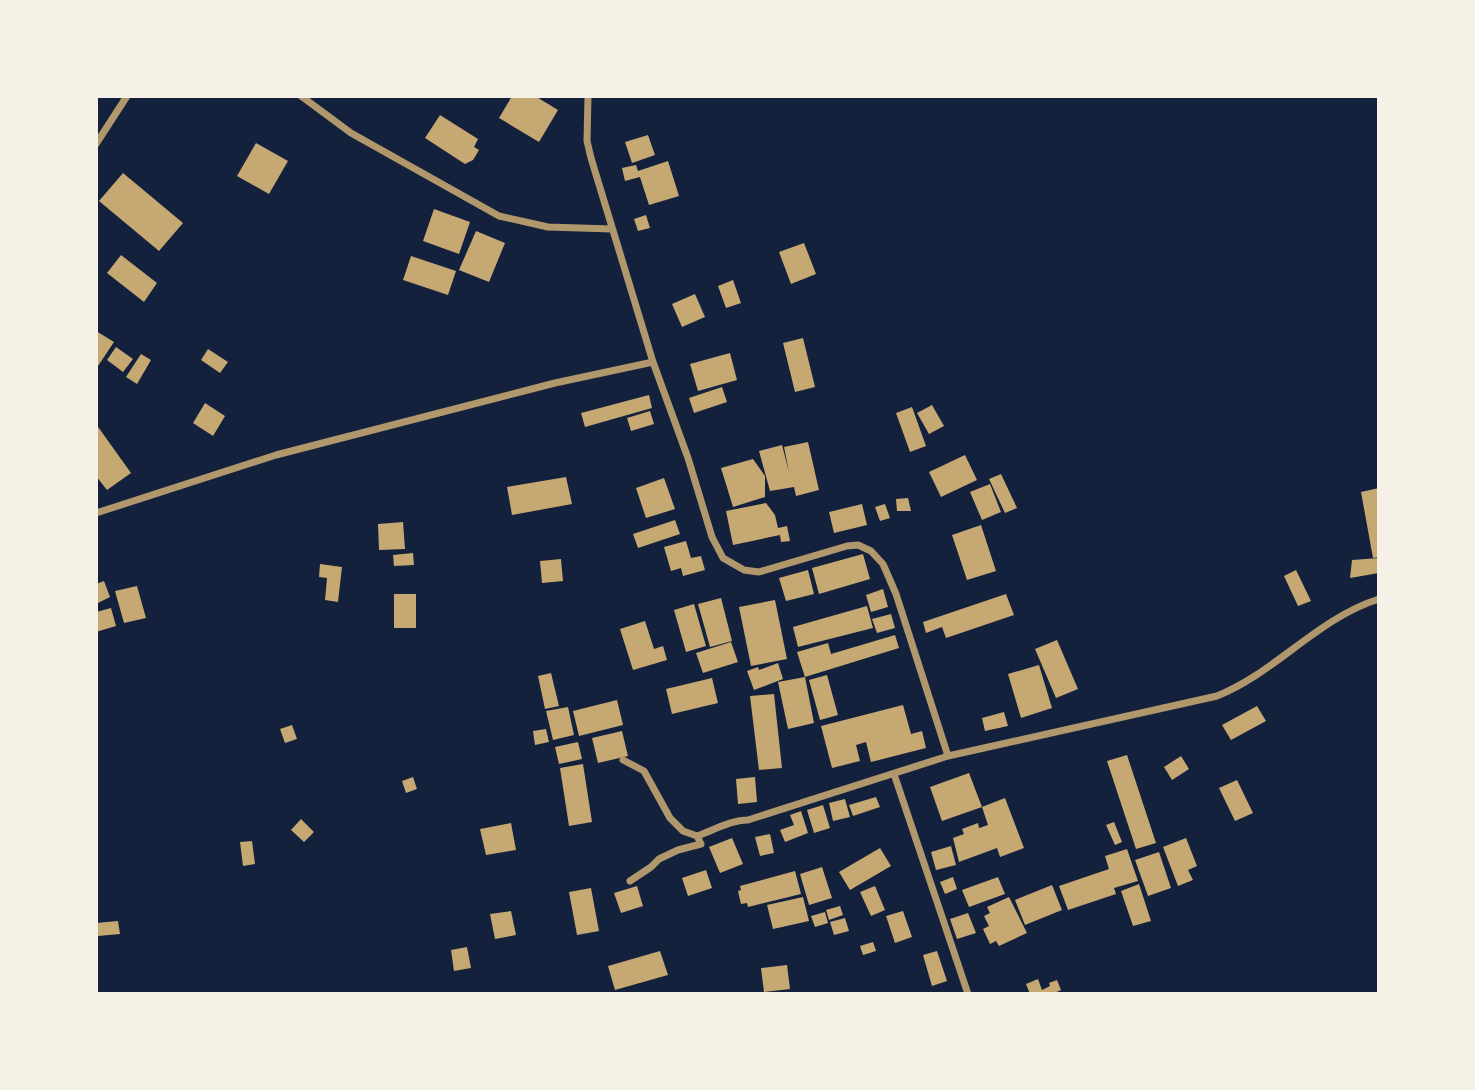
<svg xmlns="http://www.w3.org/2000/svg" width="1475" height="1090" viewBox="0 0 1475 1090" font-family="'Roboto Condensed',sans-serif">
<style>
.building{fill:#c6a872}
.lines{fill:none;stroke-linecap:round;stroke-linejoin:round}
.minor{stroke:#b1986c;stroke-width:7}
</style>
<rect width="100%" height="100%" fill="#14213d"/>
<path class="building" d="M512,96H535L558,110L539,142L499,118Z
M440,115L478,139L474,147L479,150L473,160L465,164L425,138Z
M648,135L655,155L632,163L625,142Z
M256,143L288,161L269,194L237,176Z
M668,161L679,196L649,205L640,177L625,181L622,168L636,165L638,171Z
M123,173L183,223L159,251L99,201Z
M434,209L470,222L459,254L423,241Z
M646,215L650,228L638,231L634,219Z
M476,231L505,243L489,282L459,270Z
M804,243L816,274L791,284L779,252Z
M121,255L157,283L144,302L107,273Z
M411,256L456,271L448,295L403,280Z
M733,280L741,303L726,308L718,286Z
M695,294L705,317L682,327L672,304Z
M96,331L114,342L96,369Z
M803,338L815,387L795,392L783,343Z
M116,347L133,359L123,372L107,360Z
M208,349L228,362L220,373L201,360Z
M730,353L737,380L698,391L690,364Z
M141,354L151,360L137,384L126,377Z
M722,387L727,402L694,413L689,398Z
M649,395L652,408L585,427L581,413Z
M205,403L225,416L213,436L193,423Z
M932,405L944,426L929,434L917,413Z
M912,407L926,446L910,452L896,413Z
M650,411L654,424L631,431L627,418Z
M96,424L131,473L107,490L96,476Z
M808,442L819,490L796,496L794,487L770,491L759,451L782,445L789,472L784,447Z
M965,455L977,480L941,497L929,472Z
M753,459L765,476V497L733,507L721,468Z
M1001,474L1017,508L1005,513L989,479Z
M566,477L572,504L512,515L507,487Z
M664,478L675,509L646,518L636,488Z
M990,484L1001,512L982,520L970,492Z
M1379,488V557L1373,558L1361,492Z
M908,498L911,511H897L896,499Z
M766,503L775,515L778,528L787,526L790,541L781,542L780,535L733,545L726,511Z
M862,504L867,525L834,533L829,512Z
M885,504L890,518L880,521L875,507Z
M675,520L680,534L638,548L633,534Z
M403,522L405,549L379,550L378,524Z
M981,525L996,571L967,580L952,535Z
M686,541L691,558L701,556L705,570L683,576L681,568L671,571L664,547Z
M413,553L414,565L394,566L393,555Z
M863,554L870,579L819,594L812,568Z
M1379,558V573L1350,578L1352,560Z
M561,559L563,581L542,583L540,561Z
M320,564L342,567L338,602L325,600L327,578L319,577Z
M808,570L814,594L786,601L779,578Z
M1296,570L1311,601L1298,606L1284,576Z
M104,581L110,597L96,604V584Z
M137,586L146,618L124,623L115,591Z
M883,589L888,607L871,612L866,595Z
M394,594H416V628H394Z
M1006,594L1014,615L946,638L942,627L926,633L923,622Z
M721,598L732,641L710,647L698,604Z
M775,600L787,659L751,666L739,607Z
M694,604L706,646L686,652L674,610Z
M867,606L873,628L798,647L793,627Z
M111,608L116,626L96,632V612Z
M891,614L895,628L877,633L872,619Z
M645,621L654,649L663,646L667,660L633,670L620,629Z
M895,635L899,648L805,677L797,652L828,643L831,654Z
M1057,640L1078,689L1056,698L1035,649Z
M731,642L738,662L703,673L696,653Z
M778,663L783,679L754,690L747,671L758,667L759,670Z
M1039,665L1052,708L1021,718L1008,674Z
M551,673L559,706L545,709L538,676Z
M827,675L838,715L820,720L809,680Z
M805,677L814,723L788,729L778,682Z
M712,678L718,703L672,714L666,689Z
M774,694L782,768L759,770L750,696Z
M617,700L623,725L579,736L573,711Z
M903,705L911,734L922,731L926,748L871,762L866,742L856,745L860,761L832,768L821,726Z
M1257,706L1266,721L1231,740L1222,725Z
M568,707L574,735L553,740L546,711Z
M1004,712L1008,726L985,731L982,718Z
M292,725L297,739L285,743L280,729Z
M546,729L549,742L535,745L533,731Z
M622,731L628,756L598,763L592,738Z
M578,742L582,759L559,764L555,747Z
M1127,755L1156,843L1136,849L1107,761Z
M1181,756L1189,769L1172,780L1164,767Z
M583,764L592,822L569,826L560,768Z
M969,773L982,807L942,821L930,787Z
M413,777L417,789L406,793L402,781Z
M755,777L757,802L738,804L736,779Z
M1237,780L1253,813L1235,821L1219,788Z
M876,797L880,807L853,816L849,805Z
M1005,798L1024,848L1000,857L997,848L959,862L953,838L964,834L962,829L978,823L979,828L988,825L982,807Z
M845,799L850,817L833,821L829,803Z
M823,805L830,828L814,833L807,810Z
M801,811L808,833L785,842L780,830L794,825L790,815Z
M301,819L314,832L304,842L291,830Z
M1114,822L1122,842L1115,845L1106,825Z
M511,823L516,850L486,855L480,829Z
M770,834L774,853L760,856L755,837Z
M732,838L743,864L720,873L709,847Z
M1186,838L1197,866L1188,870L1193,880L1178,886L1163,847Z
M252,841L255,864L243,866L240,842Z
M951,846L956,865L936,870L931,852Z
M880,848L891,866L850,890L839,872Z
M1127,849L1138,881L1114,888L1116,894L1068,910L1059,886L1109,869L1105,856Z
M1159,852L1171,888L1148,896L1135,860Z
M822,867L832,898L809,905L800,874Z
M706,870L712,888L688,896L682,878Z
M795,871L801,894L748,907L747,903L741,904L738,891L741,890L740,886Z
M953,877L957,889L945,894L940,882Z
M998,877L1005,894L969,907L962,890Z
M1139,884L1151,921L1133,926L1121,891Z
M1052,885L1062,910L1025,925L1015,900Z
M637,886L643,906L621,913L614,893Z
M875,886L885,910L871,916L860,892Z
M591,888L599,931L577,935L569,892Z
M803,897L809,921L773,929L767,905Z
M1009,897L1027,933L999,946L996,941L990,944L983,929L989,926L984,916L990,913L987,907Z
M840,906L843,915L829,920L826,910Z
M511,911L516,935L495,939L490,914Z
M903,911L912,937L895,943L886,916Z
M825,912L828,923L815,927L811,916Z
M968,913L976,933L957,939L950,919Z
M845,918L849,931L834,935L830,922Z
M118,921L120,934L98,936L96,923Z
M873,942L876,951L863,955L860,946Z
M467,947L471,968L454,971L451,950Z
M660,951L668,975L615,990L608,966Z
M937,951L947,981L932,986L923,955Z
M787,965L790,989L764,992L761,968Z
M1038,979L1042,990L1050,986L1049,983L1057,980L1061,990L1052,994H1030L1026,984Z"/>
<g class="lines">
<path class="minor" d="M301,96L351,133L499,216L548,227L612,229
M588,96L587,141L591,158L653,362L688,458L712,537L723,558L744,570L759,572L847,546L858,545L871,551L883,564L896,594L948,756
M96,144L127,96
M96,513L276,455L555,383L653,362
M623,760L644,771L670,818L683,831L697,836C714,830 731,820 748,820L948,756L1217,696C1275,673 1318,618 1379,599
M894,774L968,994
M630,881L651,867L659,859L678,850L701,844L697,836"/>
</g>
<rect width="1475" height="1090" fill="none" stroke="#f6f1e7" stroke-width="196"/>
</svg>
